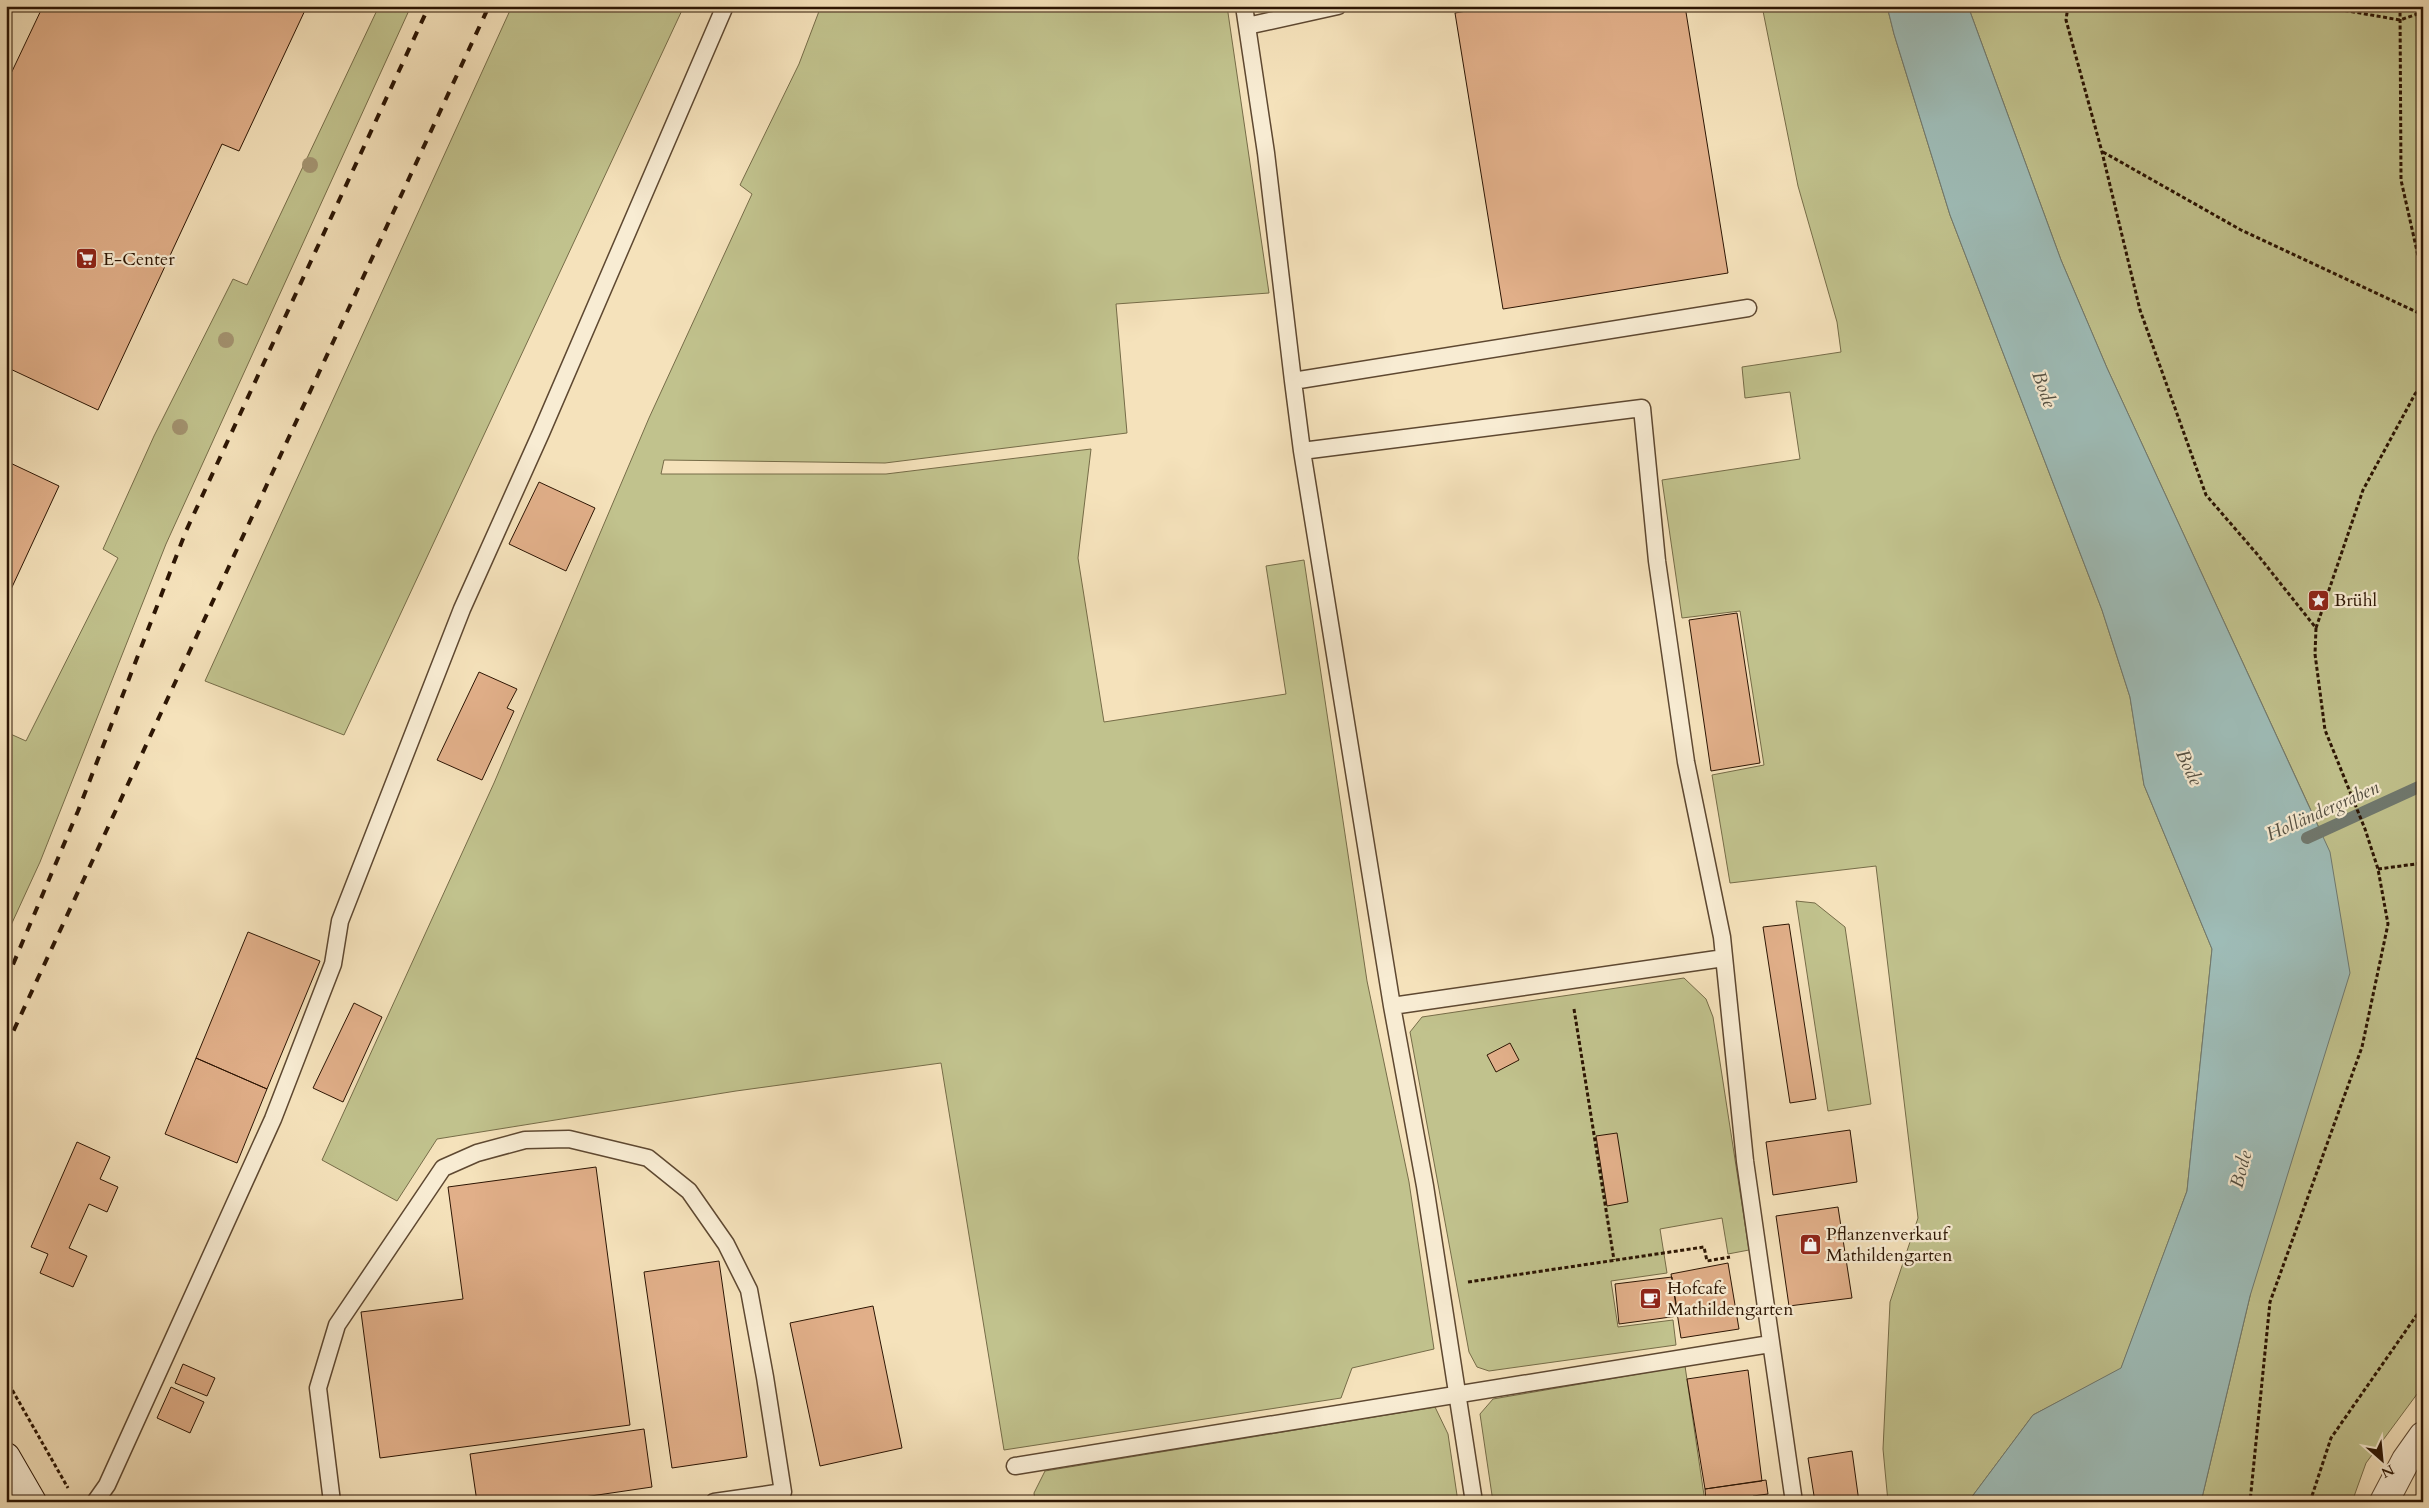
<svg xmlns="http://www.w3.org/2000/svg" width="2429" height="1508" viewBox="0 0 2429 1508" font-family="Cardo,serif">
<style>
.green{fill:#c1c28d;stroke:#766c48}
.water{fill:#9ebcb7;stroke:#70796f}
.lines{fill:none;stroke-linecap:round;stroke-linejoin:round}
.stream{stroke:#70796f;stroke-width:12}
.building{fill:#e1af89;stroke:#2c1503}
.lane-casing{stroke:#5e4831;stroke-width:19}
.street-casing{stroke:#5e4831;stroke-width:30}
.secondary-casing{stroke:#2c1503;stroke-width:30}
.path{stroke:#2c1503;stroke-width:3;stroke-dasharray:4 2.5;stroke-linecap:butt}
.lane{stroke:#f8ecd3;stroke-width:16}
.street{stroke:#f8ecd3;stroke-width:28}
.secondary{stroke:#f8ecd3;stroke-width:28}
.rail{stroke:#2c1503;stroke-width:4;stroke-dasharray:9 9;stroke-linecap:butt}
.tree{fill:#a39370}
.labels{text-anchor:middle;stroke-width:4.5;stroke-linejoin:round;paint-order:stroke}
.poi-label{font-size:18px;fill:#2c1503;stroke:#f8ecd3;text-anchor:start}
.water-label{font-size:19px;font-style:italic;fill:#544f42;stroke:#f8ecd3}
</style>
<rect width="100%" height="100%" fill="#f5e2bb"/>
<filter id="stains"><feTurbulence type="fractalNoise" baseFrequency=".004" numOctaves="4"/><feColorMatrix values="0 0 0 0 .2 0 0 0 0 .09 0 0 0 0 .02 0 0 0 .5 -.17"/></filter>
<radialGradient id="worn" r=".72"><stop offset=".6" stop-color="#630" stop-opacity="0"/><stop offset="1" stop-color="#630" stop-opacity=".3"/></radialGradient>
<path class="green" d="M379,6H411L166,544L40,862L6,936V732L26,741L118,558L103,549L154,436L233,279L247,285Z
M512,6H684L344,735L205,681Z
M821,6H1227L1269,293L1116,304L1127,433L885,463L664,460L661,474H886L1091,449L1078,558L1104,722L1286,694L1266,566L1304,560L1367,981L1409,1182L1434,1349L1352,1368L1341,1398L1004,1450L941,1063L736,1091L437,1139L397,1201L322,1160L494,783L649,418L752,194L740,185L799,64Z
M1762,6H1887L1894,34L1950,215L2102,610L2130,697L2144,785L2212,949L2187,1191L2121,1369L2033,1415L1968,1502H1888L1883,1449L1890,1302L1918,1218L1876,866L1730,883L1712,775L1764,765L1740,611L1682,618L1662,480L1800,459L1790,392L1745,398L1742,367L1841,352L1837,322L1798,186Z
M1968,6H2423V1386L2366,1463L2352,1502H2201L2250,1296L2321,832L2107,368L2061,260Z
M1796,901L1815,903L1845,927L1871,1104L1828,1111Z
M1684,978L1706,999L1713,1017L1749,1250L1728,1254L1722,1218L1660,1229L1667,1273L1611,1281L1618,1327L1673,1320L1676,1345L1489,1371L1477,1367L1469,1352L1410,1032L1422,1017Z
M1685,1366L1705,1502H1493L1480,1414L1493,1399Z
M1435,1407L1448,1434L1458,1502H1035L1034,1493L1045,1471Z"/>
<path class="water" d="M1887,6H1968L2061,260L2107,368L2330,852L2350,973L2250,1296L2201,1502H1968L2033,1415L2121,1368L2187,1191L2212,949L2144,785L2130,697L2102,610L1950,215L1894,34Z"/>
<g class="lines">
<path class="stream" d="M2307,838L2423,785"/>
</g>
<path class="building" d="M43,6H307L239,151L222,144L98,410L6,367V84Z
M1495,6H1685L1728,273L1503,309L1455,13Z
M6,461L59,486L6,600Z
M539,482L595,508L566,571L509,544Z
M1737,613L1760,763L1711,771L1689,620Z
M479,672L517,689L507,708L514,711L482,780L437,760Z
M1789,924L1816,1099L1790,1103L1763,927Z
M248,932L320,961L267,1089L196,1058Z
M354,1003L382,1017L343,1102L313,1088Z
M1510,1043L1519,1060L1496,1072L1487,1055Z
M196,1058L267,1089L237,1163L165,1134Z
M1850,1130L1857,1182L1773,1195L1766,1142Z
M1617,1133L1628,1202L1607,1206L1596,1136Z
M77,1142L110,1157L100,1179L118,1187L107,1212L89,1204L69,1248L87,1256L73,1287L40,1273L48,1254L31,1247Z
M596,1167L630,1425L380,1458L361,1312L463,1299L448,1187Z
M1838,1207L1852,1298L1789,1306L1776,1216Z
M719,1261L747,1457L672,1468L644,1272Z
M1728,1263L1739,1329L1681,1338L1671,1274Z
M1672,1277L1678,1316L1619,1324L1615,1284Z
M873,1306L902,1448L820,1466L790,1323Z
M183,1364L215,1378L207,1396L175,1383Z
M1748,1370L1762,1481L1705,1489L1687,1379Z
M171,1387L204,1402L190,1433L157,1418Z
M644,1429L652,1487L550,1502H477L470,1454Z
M1852,1451L1859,1502H1815L1808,1458Z
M1766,1480L1768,1494L1753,1496L1754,1502H1706L1705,1489Z"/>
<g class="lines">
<defs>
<path id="lane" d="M1244,6L1266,153L1293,381
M1247,26L1338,6
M1302,451L1642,408L1657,561L1686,762L1722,937L1745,1161L1794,1502
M1392,1006L1724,958
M1015,1466L1770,1344
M95,1502L107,1485L273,1119L333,964L340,921L462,609L541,433L725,6
M332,1502L318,1388L337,1325L443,1168L477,1153L525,1140L569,1139L648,1158L689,1191L726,1244L749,1290L765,1377L783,1492L714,1502
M1474,1502L1425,1186L1392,1006L1302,451L1293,381L1748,308"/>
<path id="street" d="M2384,1502L2406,1460L2423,1436"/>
<path id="secondary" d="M6,1457L32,1502"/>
</defs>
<use href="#lane" class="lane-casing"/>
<use href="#street" class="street-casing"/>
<use href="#secondary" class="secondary-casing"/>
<path class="path" d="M2068,6L2066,20L2102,152L2140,310L2206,495L2257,554L2316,628L2315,654L2325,730L2365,829L2378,869L2388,924L2362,1047L2270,1302L2250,1502
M2319,6L2400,20L2423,12
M2400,6L2401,180L2423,278
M2103,152L2241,230L2423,315
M2316,628L2363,490L2415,394L2423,385
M2378,869L2423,863
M1574,1009L1614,1260
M1468,1282L1704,1247L1707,1261L1730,1257
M6,1379L68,1488
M2310,1502L2331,1438L2423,1306"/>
<use href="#lane" class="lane"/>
<use href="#street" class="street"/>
<use href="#secondary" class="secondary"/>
<path class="rail" d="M6,981L78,811L186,531L429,6
M6,1047L489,6"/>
</g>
<g class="tree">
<circle cx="310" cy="165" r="8"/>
<circle cx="226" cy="340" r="8"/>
<circle cx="180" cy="427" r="8"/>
</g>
<defs>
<symbol id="supermarket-square" viewBox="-11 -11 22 22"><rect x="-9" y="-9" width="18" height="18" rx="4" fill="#8f2418" stroke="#f8ecd3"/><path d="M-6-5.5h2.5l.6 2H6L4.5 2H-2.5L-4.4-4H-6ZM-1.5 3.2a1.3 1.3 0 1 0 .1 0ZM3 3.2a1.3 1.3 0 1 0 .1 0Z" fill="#fff"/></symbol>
<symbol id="sight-square" viewBox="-11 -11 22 22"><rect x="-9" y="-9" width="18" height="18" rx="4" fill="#8f2418" stroke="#f8ecd3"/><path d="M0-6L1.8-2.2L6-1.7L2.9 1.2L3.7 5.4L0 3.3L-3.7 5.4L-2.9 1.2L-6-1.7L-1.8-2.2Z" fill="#fff"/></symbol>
<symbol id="shop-square" viewBox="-11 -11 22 22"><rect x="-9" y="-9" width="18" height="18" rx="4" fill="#8f2418" stroke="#f8ecd3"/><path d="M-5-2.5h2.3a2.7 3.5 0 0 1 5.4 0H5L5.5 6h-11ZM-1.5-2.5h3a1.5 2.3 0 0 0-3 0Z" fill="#fff"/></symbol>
<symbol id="cafe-square" viewBox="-11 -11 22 22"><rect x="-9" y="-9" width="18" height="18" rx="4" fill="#8f2418" stroke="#f8ecd3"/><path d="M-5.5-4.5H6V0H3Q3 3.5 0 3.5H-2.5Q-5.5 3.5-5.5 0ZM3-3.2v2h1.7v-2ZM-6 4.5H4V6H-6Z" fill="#fff"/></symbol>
</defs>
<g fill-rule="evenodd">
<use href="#supermarket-square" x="74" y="246" width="25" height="25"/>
<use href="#sight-square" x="2306" y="588" width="25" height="25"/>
<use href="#shop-square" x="1798" y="1232" width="25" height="25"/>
<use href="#cafe-square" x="1638" y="1286" width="25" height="25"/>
</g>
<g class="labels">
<g class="poi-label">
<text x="103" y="265">E-Center</text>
<text x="2334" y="606">Brühl</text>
<text x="1826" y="1240">Pflanzenverkauf<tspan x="1826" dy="21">Mathildengarten</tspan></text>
<text x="1667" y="1294">Hofcafe<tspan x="1667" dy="21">Mathildengarten</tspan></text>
</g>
<g class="water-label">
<text transform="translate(2045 389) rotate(70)" y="7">Bode</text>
<text transform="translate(2190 767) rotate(65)" y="7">Bode</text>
<text transform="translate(2322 810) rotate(-24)" y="7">Holländergraben</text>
<text transform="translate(2240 1169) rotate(-75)" y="7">Bode</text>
</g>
</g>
<rect width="2429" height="1508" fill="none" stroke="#f5e2bb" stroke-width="25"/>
<rect x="8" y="8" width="2414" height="1493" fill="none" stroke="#2c1503" stroke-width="2.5"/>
<rect x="12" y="12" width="2404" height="1483" fill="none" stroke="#2c1503"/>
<g transform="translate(2382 1460) rotate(153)" stroke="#f8ecd3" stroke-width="4" paint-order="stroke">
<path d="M0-4L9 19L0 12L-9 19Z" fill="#2c1503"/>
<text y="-8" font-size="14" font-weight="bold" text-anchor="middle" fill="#2c1503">N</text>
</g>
<rect width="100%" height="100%" filter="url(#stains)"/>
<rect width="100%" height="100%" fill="url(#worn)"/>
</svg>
